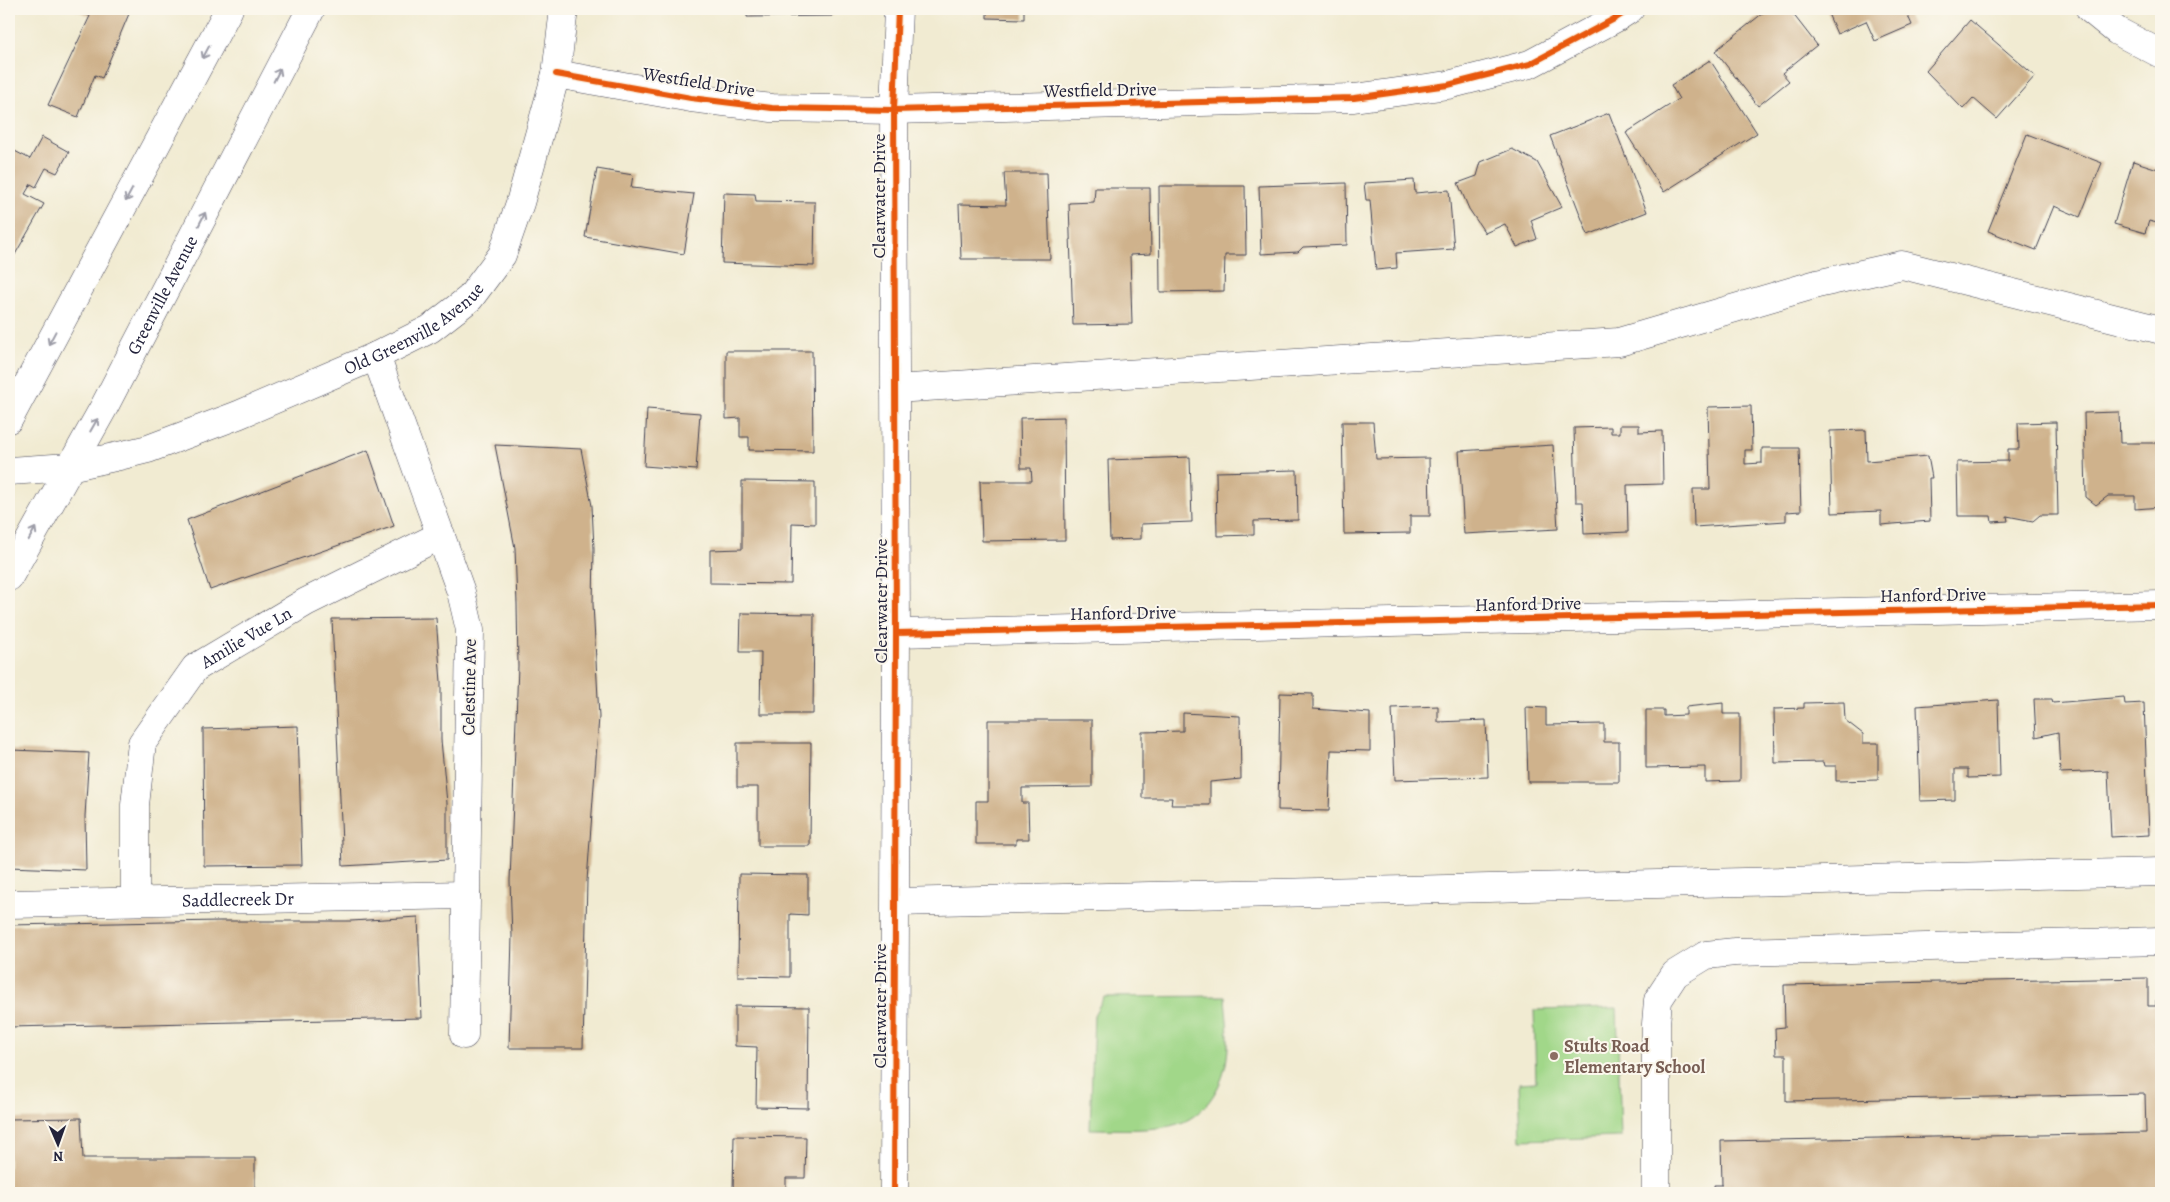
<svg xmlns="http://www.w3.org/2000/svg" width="2170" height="1202" viewBox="0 0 2170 1202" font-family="Alegreya,serif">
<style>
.green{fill:#a1d789;stroke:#627c62}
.building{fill:#cfb28c}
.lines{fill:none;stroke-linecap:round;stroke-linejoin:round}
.minor-casing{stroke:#414052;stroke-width:29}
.major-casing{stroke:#414052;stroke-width:29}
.minor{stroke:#fff;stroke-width:28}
.major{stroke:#fff;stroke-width:28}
.cycleway-casing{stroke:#fbf7ec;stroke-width:9}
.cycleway{stroke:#e8590c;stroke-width:6}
.oneway{stroke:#9c9ca7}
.education-dot{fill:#8d6e63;stroke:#fbf7ec;stroke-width:2}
.labels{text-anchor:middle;stroke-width:4;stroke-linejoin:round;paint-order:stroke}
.street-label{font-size:18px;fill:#22223b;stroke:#fbf7ec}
.education-label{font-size:18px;font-weight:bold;fill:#785e54;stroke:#fbf7ec;text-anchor:start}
</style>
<rect width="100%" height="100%" fill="#fbf7ec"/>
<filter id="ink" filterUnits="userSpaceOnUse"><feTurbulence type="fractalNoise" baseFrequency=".02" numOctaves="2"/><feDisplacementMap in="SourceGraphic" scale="10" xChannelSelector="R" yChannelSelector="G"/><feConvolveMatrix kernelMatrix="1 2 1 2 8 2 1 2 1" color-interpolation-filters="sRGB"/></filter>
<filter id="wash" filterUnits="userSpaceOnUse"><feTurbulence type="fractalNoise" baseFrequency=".0096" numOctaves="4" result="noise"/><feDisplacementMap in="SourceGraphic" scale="20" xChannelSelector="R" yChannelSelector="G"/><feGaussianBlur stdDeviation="1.12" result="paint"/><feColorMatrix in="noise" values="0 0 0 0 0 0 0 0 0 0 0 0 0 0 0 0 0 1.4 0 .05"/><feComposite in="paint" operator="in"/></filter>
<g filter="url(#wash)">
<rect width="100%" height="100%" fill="#f1ebd2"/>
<path class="green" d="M1225,996C1226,1016 1230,1038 1227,1057C1224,1084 1207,1113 1181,1123C1155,1132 1117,1129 1090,1129L1094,1015L1104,997Z
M1617,1008L1621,1137L1521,1140L1519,1083L1536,1082L1534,1010Z"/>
<g id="blocks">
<path class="building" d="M73,9H131L102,78L95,75L78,117L48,105L90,16Z
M747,9H832V16L747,17Z
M987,9H1024V19L987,18Z
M1132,9H1158V12H1133Z
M1174,9H1256V12H1174Z
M1273,9H1295V10L1273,11Z
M1768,9H1789L1817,45L1782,73L1789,81L1758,106L1715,51Z
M1826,9H1905L1912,25L1875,41L1866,21L1837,34Z
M1970,20L2035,76L1997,119L1973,98L1963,109L1926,71Z
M1710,60L1757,133L1664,192L1626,133L1679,99L1671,85Z
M1609,113L1647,212L1588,235L1550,136Z
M2027,134L2102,163L2080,217L2054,206L2036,250L1988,231Z
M42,137L69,152L57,173L46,168L36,187L31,184L25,194L44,204L9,265V148L30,159Z
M1512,149L1537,162L1562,207L1531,220L1537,239L1517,247L1505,224L1485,233L1469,209L1458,183L1477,176L1481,162Z
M2133,161L2161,170V224L2149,221L2145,233L2114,224Z
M597,169L633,175L631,188L694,194L684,254L585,237Z
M1004,173H1047L1050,259H961L959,204L1006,205Z
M1414,180L1415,193L1449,190L1454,249L1396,253L1397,268L1376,270L1370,200H1366L1364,183Z
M1346,183L1347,245L1303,247L1298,252L1261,254L1259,186Z
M1159,186H1245L1246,255H1225L1224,291L1160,292Z
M1095,188H1150L1151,254L1130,255L1132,324L1073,325L1069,203L1094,202Z
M724,193L755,194L756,201L815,202L814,266L722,263Z
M726,351H812L813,451L749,450V437H740V418L726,419Z
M1751,406L1752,450H1745V464L1762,463V448H1799L1801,511L1786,512V521L1694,527L1693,489H1710L1708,407Z
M647,409L700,413L696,470L644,466Z
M2119,412L2120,443H2161V507L2135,509V496H2108L2096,505L2086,497L2084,413Z
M1064,417L1065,540L982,541L980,481H1032L1031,468H1021L1020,418Z
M1342,422H1373L1376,459L1429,458L1430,516H1410V533L1344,534Z
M2056,422L2058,515H2040L2033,521L2007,516L2008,521L1992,522L1991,516H1958L1957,462L2008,461V449H2019L2018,423Z
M1620,425H1639V432L1662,431L1663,484L1627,485L1628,532L1584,534L1583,502H1576L1574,428L1611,427V433H1620Z
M1866,430L1867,461L1928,456L1932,478H1929L1930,521L1881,525V511L1832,513L1830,431Z
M495,445L581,449L592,506L594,549L593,604L599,717L587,881L583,1048H509L512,936L510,881L518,666L517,604L515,548Z
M1553,445L1558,529L1464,534L1459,451Z
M368,450L394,526L210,590L187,520Z
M1190,457L1192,522L1141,524V539L1110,540L1108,460Z
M1297,470L1298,520L1254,521V535L1217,536L1216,472Z
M742,481L815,482V524L792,523L791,584L710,583V550L742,549Z
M741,613L814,614L813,714H760L761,652H740Z
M436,618L441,682V740L447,803V860L343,866L332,619Z
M1280,693L1313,694V709L1370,713V751L1331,750L1329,811L1278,810Z
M2124,697L2125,704L2144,703L2149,835L2111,837L2108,771L2060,773L2058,732L2036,737L2034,699H2052L2053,703Z
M1998,700L2000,777L1968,778V769H1955V800L1920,801L1917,706Z
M1844,702L1845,720L1863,734V743H1878V780L1836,781V766H1824L1823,762L1775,763L1774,709L1804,708V703Z
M1723,703V714H1740V781L1705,782V767L1646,768V710H1664V716L1686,715V707Z
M1438,706V722L1486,720L1488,777L1395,780L1392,708Z
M1526,707L1546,708V725L1604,724V742H1619V782H1528Z
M1183,713L1240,716L1241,779L1210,782V805H1171L1172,798H1142V732L1183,731Z
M988,720H1092V787L1022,788V803H1028L1029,839H1016V844H976V801H988Z
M298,726L302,865L204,866L203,729Z
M737,743H811L810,846H758V787H737Z
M11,750L89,753L85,816L86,870L9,867V783Z
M739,874L808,875V915L790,914V977L738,976Z
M418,917L422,1018L9,1027V925L219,921H351Z
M2148,978V1006H2156V1000H2161V1193H1715L1714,1185H1722L1721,1141L2146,1133L2145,1094L1786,1101V1055H1776L1775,1028L1785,1027L1784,985Z
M735,1006L809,1007L808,1108L756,1107L757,1047L735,1046Z
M81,1118L83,1158H255V1193H9V1119Z
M734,1136L806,1137L805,1178H786V1193H733Z"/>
</g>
</g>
<g filter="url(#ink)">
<use href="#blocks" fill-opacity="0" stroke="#414052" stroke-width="1"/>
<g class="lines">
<defs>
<g id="minor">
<path d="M2090,9L2117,31L2161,54"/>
<path d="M556,74L691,98L772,108L894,110L1354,98L1448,85L1530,64L1616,18L1630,9"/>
<path d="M376,356L461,592L470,630L464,1035"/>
<path d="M895,389L1619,342L1817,284L1902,265L2161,330"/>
<path id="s1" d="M9,471L69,467L119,456L148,449L238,415L376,356L430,329L470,298L502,255L520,203L556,74L564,9"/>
<path d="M896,633L2161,605"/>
<path id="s2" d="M135,901V805L142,743L195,668L306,602L441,535"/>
<path d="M896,902L2161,872"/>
<path id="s3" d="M9,904L466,895"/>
<path d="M894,1193L896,633L894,110L898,9"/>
<path d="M1656,1193V1024L1658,1000L1675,974L1706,955L1735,952L2161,941"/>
</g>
<g id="major">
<path d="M9,419L229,9"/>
<path id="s4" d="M9,577L104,407L311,9"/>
</g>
</defs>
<use href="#minor" class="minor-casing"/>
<use href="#major" class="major-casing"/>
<use href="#minor" class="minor"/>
<use href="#major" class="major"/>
<defs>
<path id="cycleway" d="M556,74L691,98L772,108L894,110L1354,98L1448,85L1530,64L1616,18L1630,9
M896,633L2161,605
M894,1193L896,633L894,110L898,9"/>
</defs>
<use href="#cycleway" class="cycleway-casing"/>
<use href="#cycleway" class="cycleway"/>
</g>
<defs><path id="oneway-shaft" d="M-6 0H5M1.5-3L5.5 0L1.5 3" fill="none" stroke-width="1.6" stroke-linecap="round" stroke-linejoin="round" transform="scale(1.25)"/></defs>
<g class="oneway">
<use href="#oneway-shaft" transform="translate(206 52) rotate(118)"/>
<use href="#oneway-shaft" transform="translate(277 75) rotate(-63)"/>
<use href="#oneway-shaft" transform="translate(129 195) rotate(118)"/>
<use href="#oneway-shaft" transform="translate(202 219) rotate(-63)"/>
<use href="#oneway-shaft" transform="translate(52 338) rotate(118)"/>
<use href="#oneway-shaft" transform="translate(94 425) rotate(-60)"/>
<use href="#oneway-shaft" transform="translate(32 534) rotate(-61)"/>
</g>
</g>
<circle class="education-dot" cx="1554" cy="1056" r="5"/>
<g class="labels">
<g class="street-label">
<text transform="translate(699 82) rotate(9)" y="6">Westfield Drive</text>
<text transform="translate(1100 90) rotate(-1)" y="6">Westfield Drive</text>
<text transform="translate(879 196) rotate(-90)" y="6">Clearwater Drive</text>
<text dy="6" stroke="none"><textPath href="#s4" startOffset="321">Greenville Avenue</textPath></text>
<text dy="6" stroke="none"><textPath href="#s1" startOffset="434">Old Greenville Avenue</textPath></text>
<text transform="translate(1933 595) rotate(-1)" y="6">Hanford Drive</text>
<text transform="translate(881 601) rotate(-90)" y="6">Clearwater Drive</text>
<text transform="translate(1528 604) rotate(-1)" y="6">Hanford Drive</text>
<text transform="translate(1123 613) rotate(-1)" y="6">Hanford Drive</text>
<text dy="6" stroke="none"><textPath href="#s2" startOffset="310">Amilie Vue Ln</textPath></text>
<text transform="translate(469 687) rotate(-89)" y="6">Celestine Ave</text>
<text dy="6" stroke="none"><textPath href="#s3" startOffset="229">Saddlecreek Dr</textPath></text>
<text transform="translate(880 1006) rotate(-90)" y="6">Clearwater Drive</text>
</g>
<g class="education-label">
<text x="1564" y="1052">Stults Road<tspan x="1564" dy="21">Elementary School</tspan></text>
</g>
</g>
<rect width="2170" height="1202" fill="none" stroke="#fbf7ec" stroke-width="30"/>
<g transform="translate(58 1144) rotate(178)" stroke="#fbf7ec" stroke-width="4" paint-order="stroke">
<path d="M0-4L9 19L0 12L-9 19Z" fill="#22223b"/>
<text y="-8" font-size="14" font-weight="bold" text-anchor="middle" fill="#22223b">N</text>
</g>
</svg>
